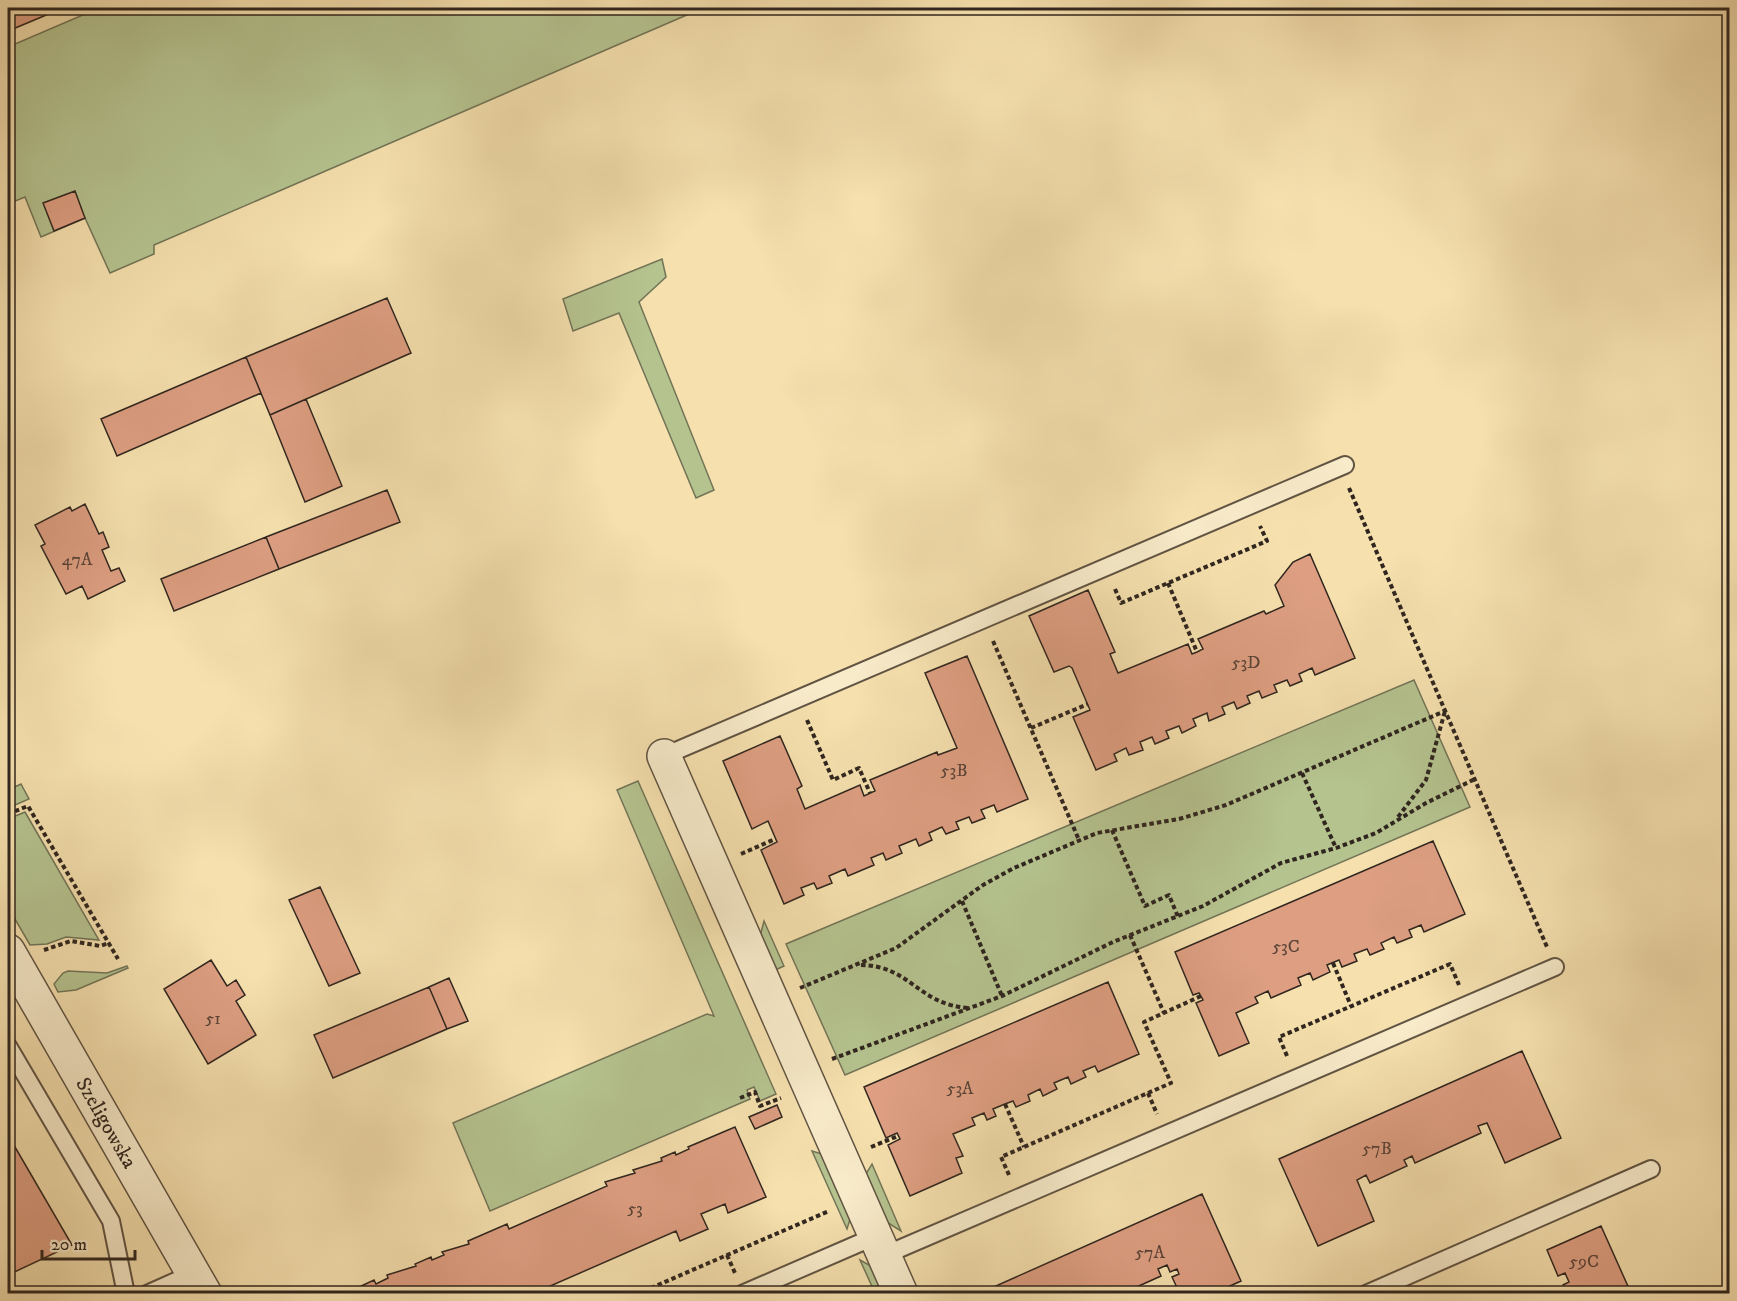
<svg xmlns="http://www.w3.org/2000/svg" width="1737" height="1301" viewBox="0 0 1737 1301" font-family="'IM FELL DW Pica',serif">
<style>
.green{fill:#b5c38f;stroke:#727457;stroke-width:1.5}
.building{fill:#dd9e81;stroke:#30261f;stroke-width:1.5}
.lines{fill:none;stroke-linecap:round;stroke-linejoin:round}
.service-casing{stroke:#615443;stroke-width:20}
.minor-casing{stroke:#615443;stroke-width:36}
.tertiary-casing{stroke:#615443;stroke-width:36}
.path{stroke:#30261f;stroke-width:4;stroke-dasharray:4.5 3;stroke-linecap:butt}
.service{stroke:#f8ebca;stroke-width:16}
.minor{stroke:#f8ebca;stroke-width:33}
.tertiary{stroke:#f8ebca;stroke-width:33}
.labels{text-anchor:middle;stroke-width:5;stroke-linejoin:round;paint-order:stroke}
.number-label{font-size:18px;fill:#5b4438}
.street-label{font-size:21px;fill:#30261f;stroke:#f8ebca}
</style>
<rect width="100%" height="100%" fill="#f5e0ae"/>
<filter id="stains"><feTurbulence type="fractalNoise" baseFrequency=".00333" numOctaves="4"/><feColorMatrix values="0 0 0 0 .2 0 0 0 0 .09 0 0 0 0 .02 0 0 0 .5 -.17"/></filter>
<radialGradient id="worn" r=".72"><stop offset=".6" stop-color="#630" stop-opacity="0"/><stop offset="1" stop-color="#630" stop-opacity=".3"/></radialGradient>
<path class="green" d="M99,8H703L154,245V254L110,273L85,218L41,237L25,197L8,204V47Z
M662,259L666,277L639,302L714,490L696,498L619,313L573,331L563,299Z
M1414,680L1470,807L845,1075L786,944Z
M638,781L776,1094L760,1101L754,1087L747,1090L750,1099L490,1211L453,1123L707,1014L714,1016L617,790Z
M21,784L29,799L8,808V790Z
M25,812L99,940L66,937L47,944L30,945L8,907V819Z
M764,921L784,966L773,971L759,940Z
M127,966L128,968L76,990L58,992L54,984L63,973L68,971L107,973Z
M812,1151L822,1154L851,1216L847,1229Z
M872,1164L901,1231L885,1221L864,1177Z
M860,1260L871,1266L888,1293H875Z"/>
<path class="building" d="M8,8H63L8,31Z
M75,191L85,218L54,231L43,203Z
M387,298L411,353L270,415L246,357Z
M246,357L261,393L117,456L101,419Z
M306,399L342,486L305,502L270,415Z
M387,490L400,522L279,569L266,537Z
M85,504L99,534L103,532L109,547L102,550L111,571L119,568L125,581L88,599L82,586L66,594L41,546L45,544L35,525L70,507L72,511Z
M266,537L279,569L174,611L161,579Z
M1310,554L1355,658L1315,675L1312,668L1299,674L1302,681L1290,686L1287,680L1274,685L1277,692L1262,698L1259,691L1247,696L1250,703L1237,709L1234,702L1222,707L1225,714L1209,721L1207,713L1193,719L1196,726L1182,733L1179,726L1166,731L1169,738L1155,744L1152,737L1140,742L1143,750L1129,755L1126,748L1114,754L1117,761L1096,770L1073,717L1090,710L1072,668L1069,666L1054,672L1029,616L1088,590L1115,652L1110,654L1118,673L1188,644L1192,654L1197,652L1203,649L1198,639L1264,611L1266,614L1284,606L1275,585L1293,562Z
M967,656L1028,799L997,812L994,805L981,810L985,818L972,823L969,817L956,822L959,829L946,834L942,827L929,833L932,840L919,846L916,839L899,846L902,853L886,860L883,853L871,858L874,865L848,876L845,869L829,876L832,883L817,889L814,883L801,888L804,895L784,904L761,850L777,842L768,821L752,829L723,761L780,736L802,786L797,789L805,809L860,785L864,796L875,791L870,780L937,752L938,755L957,748L925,673Z
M1433,841L1465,914L1424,932L1421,925L1409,930L1412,937L1397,943L1394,937L1381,943L1384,949L1370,955L1367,949L1354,954L1357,961L1342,967L1339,960L1327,965L1330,972L1313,980L1310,973L1298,978L1301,985L1271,998L1268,991L1255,997L1258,1003L1236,1013L1249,1043L1219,1056L1196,1003L1203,1000L1199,993L1193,995L1175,952Z
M320,887L360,973L329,986L289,900Z
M211,960L227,986L236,980L245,995L236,1001L256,1035L208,1064L164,989Z
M449,978L468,1021L447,1029L429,987Z
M1108,982L1139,1054L1098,1072L1095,1066L1083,1071L1086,1077L1071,1084L1068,1077L1054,1083L1057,1089L1043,1096L1040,1089L1028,1095L1030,1101L1016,1107L1013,1101L1005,1104L993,1109L996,1116L987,1120L984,1113L972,1118L975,1125L953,1134L963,1156L956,1158L962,1173L910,1196L888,1145L900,1139L897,1133L886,1138L864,1087Z
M429,987L447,1029L333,1078L314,1035Z
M1522,1051L1561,1138L1505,1163L1487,1123L1478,1126L1481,1133L1415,1163L1412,1156L1404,1160L1407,1166L1370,1183L1366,1175L1357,1180L1374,1221L1318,1246L1279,1159Z
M777,1105L782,1117L755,1129L749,1117Z
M735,1127L766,1197L728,1213L725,1204L701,1214L708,1229L680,1241L676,1231L532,1294H344L374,1280L376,1284L388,1278L387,1275L416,1266L415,1264L431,1257L432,1260L444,1255L442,1252L469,1244L468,1241L507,1224L509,1229L607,1186L605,1182L635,1173L633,1170L662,1161L661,1158L675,1152L676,1155L689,1149L688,1147Z
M8,1135L72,1245L8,1275Z
M1202,1194L1241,1281L1212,1294H1180L1172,1277L1179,1274L1177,1269L1170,1272L1167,1265L1158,1269L1161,1276L1121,1294H978Z
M1601,1226L1631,1293L1566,1294L1563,1285L1569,1282L1565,1273L1558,1276L1547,1250Z"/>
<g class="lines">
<defs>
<path id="service" d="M664,756L1345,465
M8,1046L111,1221L126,1294
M885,1255L1555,967
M147,1294L194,1273
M742,1294L876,1236
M1366,1294L1651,1169"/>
<path id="minor" d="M664,756L901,1294"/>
<g id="tertiary">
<path id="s1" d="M8,951L205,1294"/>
</g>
</defs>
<use href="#service" class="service-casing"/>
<use href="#minor" class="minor-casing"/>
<use href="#tertiary" class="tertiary-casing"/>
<path class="path" d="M1349,488L1547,947
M1168,583L1197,652
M1115,589L1121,603L1267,541L1260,526
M993,641L1079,840
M807,720L833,780L859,768L870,793
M1031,728L1088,704
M1302,773L1336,848
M8,814L28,806L118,959
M1398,817L1426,780L1445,711
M1112,830L1145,906L1169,895L1178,917
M741,854L775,839
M962,901L1002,996
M1130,935L1164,1013
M44,950L71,941L100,946L109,943
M1333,963L1351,1006
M861,965C911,966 917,1004 968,1008
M800,988L896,948L983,885L1014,868L1097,833L1179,819L1226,805L1445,711
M1287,1056L1279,1037L1450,964L1459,985
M832,1059L1002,996L1113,942L1203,906L1281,863L1336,848L1376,833L1426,803L1475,779
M1148,1093L1171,1083L1144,1022L1201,996
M740,1098L755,1092L760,1106L781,1098
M1005,1104L1024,1147
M871,1147L898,1136
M1009,1175L1001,1157L1148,1093L1157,1114
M727,1255L735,1273
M637,1294L829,1211"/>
<use href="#service" class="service"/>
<use href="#minor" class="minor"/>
<use href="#tertiary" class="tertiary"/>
</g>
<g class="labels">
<g class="number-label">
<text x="77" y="565">47A</text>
<text x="1246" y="668">53D</text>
<text x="954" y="776">53B</text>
<text x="1286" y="952">53C</text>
<text x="213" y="1024">51</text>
<text x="960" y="1094">53A</text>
<text x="1377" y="1154">57B</text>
<text x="635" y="1214">53</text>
<text x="1150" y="1258">57A</text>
<text x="1584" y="1267">59C</text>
</g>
<g class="street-label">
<text dy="7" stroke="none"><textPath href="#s1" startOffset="198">Szeligowska</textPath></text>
</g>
</g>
<rect width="1737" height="1301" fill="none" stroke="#f5e0ae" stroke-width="30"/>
<rect x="9" y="9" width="1719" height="1283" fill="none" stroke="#30261f" stroke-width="3"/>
<rect x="15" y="15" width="1707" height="1271" fill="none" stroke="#30261f" stroke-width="1.5"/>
<path d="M42 1250v9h93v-9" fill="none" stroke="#30261f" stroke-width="3"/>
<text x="51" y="1250" font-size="18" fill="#30261f" stroke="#f8ebca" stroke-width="4.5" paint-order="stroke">20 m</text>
<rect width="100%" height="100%" filter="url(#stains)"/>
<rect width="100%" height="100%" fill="url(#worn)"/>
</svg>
